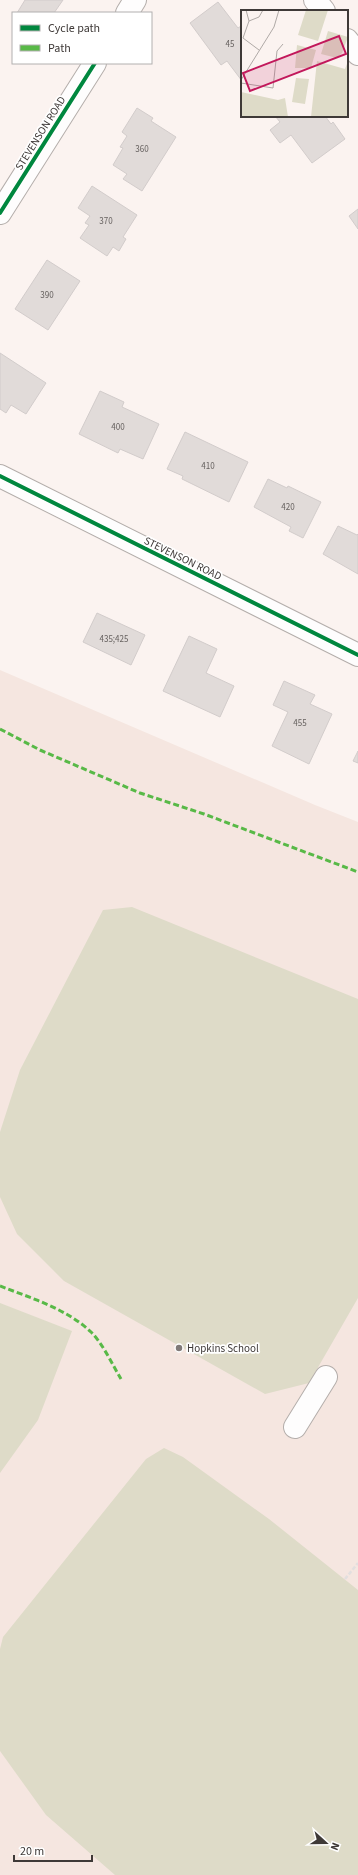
<svg xmlns="http://www.w3.org/2000/svg" width="358" height="1875" viewBox="0 0 358 1875" font-family="'Source Sans 3',sans-serif">
<style>
.built{fill:#f5e6e0}
.green{fill:#dedbc8}
.building{fill:#e1dbd9;stroke:#d2cccb}
.lines{fill:none;stroke-linecap:round;stroke-linejoin:round}
.minor-casing{stroke:#b4aeab;stroke-width:24}
.path{stroke:#e2dfdf;stroke-width:2.5;stroke-dasharray:4 2;stroke-linecap:butt}
.minor{stroke:#fefdfd;stroke-width:22}
.quiet{stroke:#58b947;stroke-width:3;stroke-dasharray:6 3;stroke-linecap:butt}
.cycleway-casing{stroke:#fff;stroke-width:6}
.cycleway{stroke:#00873e;stroke-width:4}
.poi-dot{fill:#807a78;stroke:#fff;stroke-width:1.5}
.labels{text-anchor:middle;stroke-width:3.5;stroke-linejoin:round;paint-order:stroke}
.number-label{font-size:9px;fill:#676260}
.street-label{font-size:11px;fill:#3e3937;stroke:#fff}
.poi-label{font-size:11px;fill:#3e3937;stroke:#fff;text-anchor:start}
.inset-road{fill:none;stroke:#afa9a6;stroke-width:1}
.view{fill:#c2185b;fill-opacity:0.15;stroke:#c2185b;stroke-width:2}
.inset-edge{fill:none;stroke:#3e3937;stroke-width:2}
</style>
<rect width="100%" height="100%" fill="#fbf3f0"/>
<path class="built" d="M0,670L315,805L358,822V1875H0Z"/>
<path class="green" d="M132,907L358,999V1298L309,1383L265,1394L64,1281L17,1234L0,1197V1132L20,1070L103,910Z
M0,1303L72,1331L38,1420L0,1473Z
M164,1448L183,1457L269,1519L358,1590V1875H115L46,1815L0,1751V1649L3,1637L146,1459Z"/>
<path class="building" d="M25,0H63L54,13H17Z
M218,2L238,28L241,26L242,28V81L227,61L221,65L190,23Z
M137,108L153,118L151,121L176,137L142,191L123,179L127,174L113,165L123,148L120,147L127,136L122,132Z
M275,116H325L331,124L333,122L345,139L312,163L291,135L280,143L270,130L280,122Z
M92,186L137,215L123,237L126,239L119,251L113,247L107,256L80,238L89,225L85,223L90,216L78,208Z
M358,209V229L349,216Z
M47,260L80,281L48,330L15,309Z
M0,353L46,383L26,414L11,405L6,413L0,409Z
M100,391L124,402L122,407L159,424L143,459L120,449L118,453L79,434Z
M185,432L248,462L229,502L182,479L183,476L167,469Z
M268,479L287,488L288,486L321,502L303,538L289,531L291,527L254,507Z
M338,526L357,535L358,534V574L323,554Z
M97,613L145,635L131,665L83,642Z
M189,636L217,649L206,673L234,686L220,717L163,691Z
M284,681L315,695L310,704L332,714L309,764L272,746L288,712L273,705Z
M358,751V763L353,761Z"/>
<g class="lines">
<defs>
<path id="minor" d="M315,0L324,11
M127,13L135,0
M347,40L358,54
M0,213L95,63
M0,476L358,655
M295,1427L326,1377"/>
</defs>
<use href="#minor" class="minor-casing"/>
<path class="path" d="M345,1579L358,1563"/>
<use href="#minor" class="minor"/>
<path class="quiet" d="M0,729L40,750L140,793L204,814L358,872
M0,1286C31,1298 67,1309 91,1332C103,1344 112,1364 121,1379"/>
<defs>
<path id="cycleway" d="M0,213L95,63
M0,476L358,655"/>
</defs>
<use href="#cycleway" class="cycleway-casing"/>
<use href="#cycleway" class="cycleway"/>
</g>
<circle class="poi-dot" cx="179" cy="1348" r="4"/>
<g class="labels">
<g class="number-label">
<text x="230" y="47">45</text>
<text x="142" y="152">360</text>
<text x="106" y="224">370</text>
<text x="47" y="298">390</text>
<text x="118" y="430">400</text>
<text x="208" y="469">410</text>
<text x="288" y="510">420</text>
<text x="114" y="642">435;425</text>
<text x="300" y="726">455</text>
</g>
<g class="street-label">
<text transform="translate(40 133) rotate(-58)" y="4">STEVENSON ROAD</text>
<text transform="translate(183 558) rotate(26)" y="4">STEVENSON ROAD</text>
</g>
<g class="poi-label">
<text x="187" y="1352">Hopkins School</text>
</g>
</g>
<g transform="translate(241 10)">
<rect width="107" height="107" fill="#fbf3f0"/>
<path d="M65,0H87L77,31L57,25ZM87,21L107,27L101,43L96,48L80,44ZM56,35L75,40L70,58H54ZM76,51L104,59L107,51V107H70ZM55,68L68,69L64,94L51,92ZM0,82L37,90L44,88L47,107H0Z" fill="#dedbc8"/>
<path class="inset-road" d="M5,0L8,11L2,28L18,40M8,11L18,7L22,0M0,70L33,17L38,0M0,73L32,78L36,41L42,34"/>
<path class="view" d="M98,26L105,44L9,81L2,63Z"/>
<rect width="107" height="107" class="inset-edge"/>
</g>
<rect x="12" y="12" width="140" height="52" fill="#ffffff" stroke="#b2b0af"/>
<rect x="20" y="25" width="20" height="6" fill="#00873e" stroke="#b2b0af"/>
<text x="48" y="32" font-size="12" fill="#3e3937">Cycle path</text>
<rect x="20" y="45" width="20" height="6" fill="#58b947" stroke="#b2b0af"/>
<text x="48" y="52" font-size="12" fill="#3e3937">Path</text>
<g transform="translate(326 1843) rotate(111)" stroke="#ffffff" stroke-width="3" paint-order="stroke">
<path d="M0-3L7 15L0 10L-7 15Z" fill="#3e3937"/>
<text y="-6" font-size="11" font-weight="bold" text-anchor="middle" fill="#3e3937">N</text>
</g>
<path d="M14 1855v6h78v-6" fill="none" stroke="#3e3937" stroke-width="2"/>
<text x="20" y="1855" font-size="12" fill="#3e3937" stroke="#ffffff" stroke-width="3" paint-order="stroke">20 m</text>
</svg>
